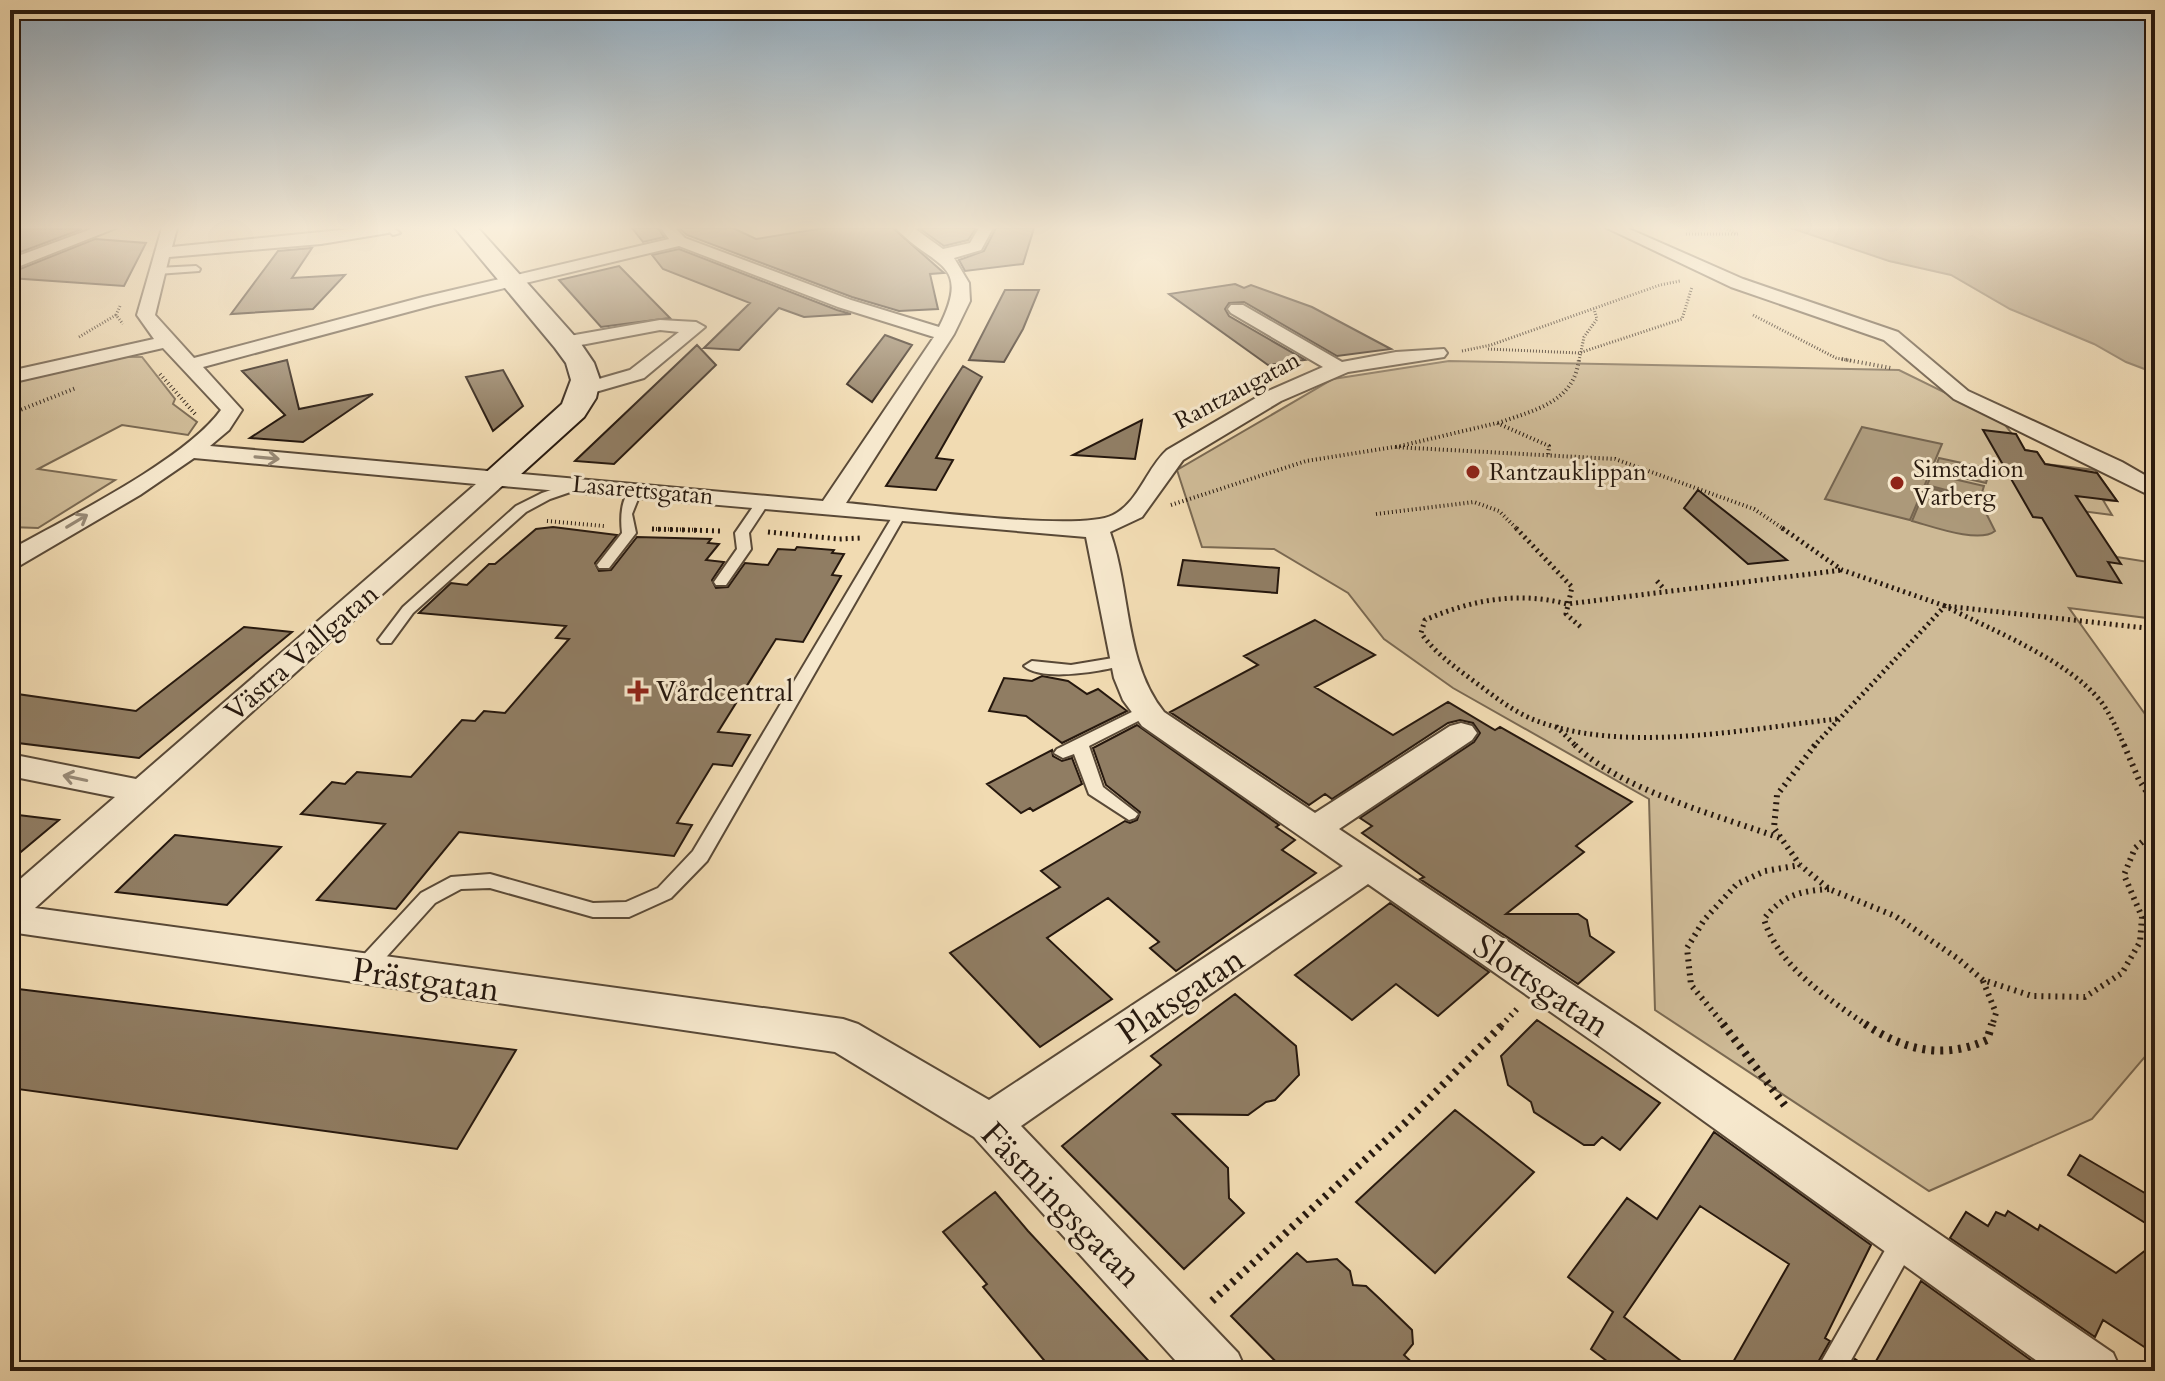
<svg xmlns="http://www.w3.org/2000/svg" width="2165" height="1381" viewBox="0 0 2165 1381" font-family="Cardo,serif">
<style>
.green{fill:#ceba96;stroke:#7a6952;stroke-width:2}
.water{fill:#ac997a;stroke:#76654f;stroke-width:2}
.building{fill:#907d63;stroke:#26180e;stroke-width:2}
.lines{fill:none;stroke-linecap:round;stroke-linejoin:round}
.lane-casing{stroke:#594937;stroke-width:4}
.street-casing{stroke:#594937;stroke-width:4}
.secondary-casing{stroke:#26180e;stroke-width:4}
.path-far4{stroke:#26180e;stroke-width:3;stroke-dasharray:1 2;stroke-linecap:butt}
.path-far3{stroke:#26180e;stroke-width:4;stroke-dasharray:1 3;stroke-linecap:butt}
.path-far2{stroke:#26180e;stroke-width:5;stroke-dasharray:2 4;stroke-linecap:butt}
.path-far1{stroke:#26180e;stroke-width:6;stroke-dasharray:2 5;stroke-linecap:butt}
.path{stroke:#26180e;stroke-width:8;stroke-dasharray:3 6;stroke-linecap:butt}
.lane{fill:#f6e8cd;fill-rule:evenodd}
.street{fill:#f6e8cd;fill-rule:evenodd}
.secondary{fill:#f6e8cd;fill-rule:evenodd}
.oneway{stroke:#988a77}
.poi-dot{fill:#8f2418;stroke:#f6e8cd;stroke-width:3}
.labels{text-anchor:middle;stroke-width:6;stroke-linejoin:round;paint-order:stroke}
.far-street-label{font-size:24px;fill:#26180e;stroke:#f6e8cd}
.far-poi-label{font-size:24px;fill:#26180e;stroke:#f6e8cd;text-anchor:start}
.street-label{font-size:28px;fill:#26180e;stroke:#f6e8cd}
.poi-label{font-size:28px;fill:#26180e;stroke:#f6e8cd;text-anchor:start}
.near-street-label{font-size:34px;fill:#26180e;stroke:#f6e8cd}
</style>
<rect width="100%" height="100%" fill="#f1dbb2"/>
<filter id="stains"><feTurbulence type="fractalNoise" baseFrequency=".0025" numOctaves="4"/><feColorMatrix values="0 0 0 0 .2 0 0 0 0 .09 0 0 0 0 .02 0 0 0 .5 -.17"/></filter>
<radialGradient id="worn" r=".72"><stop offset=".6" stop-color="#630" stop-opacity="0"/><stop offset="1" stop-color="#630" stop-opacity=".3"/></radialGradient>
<path class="green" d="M126,357H142L175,399L173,404L197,422L188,435L122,425L38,469L115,480L38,528L10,527V381Z
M1449,361L1899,370L2001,420L2025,450L2037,452L2045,464L2095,470L2117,501L2103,500L2112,515L2066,509L2117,557L2155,563V619L2069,608L2155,728V1045L2092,1119L1929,1191L1655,1010L1649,799L1453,688L1384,639L1348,593L1274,549L1202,547L1177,470L1333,379Z"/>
<path class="water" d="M1791,228H2155V373L2126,362L2094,344L2010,309L1951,275L1889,261Z
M1862,427L1942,444L1910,520L1825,499Z
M1939,458L1990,469L1986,483L1934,471Z
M1932,474L1984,486L1980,499L1927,485Z
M1926,487L1980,501L1995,531C1979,544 1931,526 1912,521Z"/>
<path class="building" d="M632,228H658L664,237L643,242Z
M679,228H733L756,239L824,228H893L944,273L930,274L938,309L899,311L852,297L687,235Z
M919,228H976L968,240L944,246Z
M996,228H1034L1023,264L965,271L959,260L984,251Z
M10,229H82L10,256Z
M95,239L146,243L124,286L10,278V273Z
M312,248L292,278L345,275L313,309L231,314L278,251Z
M679,249L837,310L851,314L804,317L779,308L739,350L704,348L750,303L663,269L652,255Z
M619,266L670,318L601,327L559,280Z
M1235,284L1244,288L1251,285L1312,307L1391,349L1337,356L1244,302L1229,303L1225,309L1229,316L1305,360L1268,365L1169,294Z
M1005,290H1039L1023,329L1004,362L969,360Z
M885,335L912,345L872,402L847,384Z
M697,345L716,365L614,464L575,461Z
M287,360L299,409L373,394L303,442L250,438L285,415L242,371Z
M963,366L982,377L936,458L953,460L936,490L886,486Z
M503,370L523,406L493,431L466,377Z
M1142,420L1135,459L1073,455Z
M1983,430L2016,434L2025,450L2037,452L2045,464L2097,473L2117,501L2076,496L2121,564L2108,562L2121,583L2077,576L2042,518L2033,517Z
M1698,490L1787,560L1748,564L1684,508Z
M553,527L617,535L595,563L599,571L611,570L637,537L711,539L708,543L719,544L706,560L724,562L712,580L716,588L728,587L745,563L768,565L778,549L795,550L797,547L834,550L832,553L844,554L832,575L841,576L803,642L776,639L718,732L750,735L732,766L713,764L677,823L692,825L674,856L459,832L396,909L317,900L385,824L301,814L332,782L345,784L357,772L411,777L462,720L475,721L484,711L505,713L569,639L556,638L566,626L419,613L451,583L467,585L489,564H495L536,529Z
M1183,560L1279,568L1277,593L1178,585Z
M1315,620L1375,655L1315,687L1393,735L1448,702L1495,730L1500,727L1632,802L1576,846L1584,852L1506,914H1578L1587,920L1590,936L1614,952L1578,984L1420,879L1424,877L1362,833L1372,826L1360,818L1474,742L1480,733L1473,723L1460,720L1448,723L1332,799L1325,794L1309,805L1170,712L1258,665L1244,656Z
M244,627L292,632L139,758L10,742V693L136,711Z
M1042,676L1068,681L1087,694L1098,689L1127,711L1062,743L1026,716L989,711L1004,678L1032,681Z
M1137,725L1279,825L1276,827L1295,840L1282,850L1316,873L1176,971L1150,948L1159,942L1108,898L1047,938L1112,999L1040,1047L950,953L1060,887L1041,871L1125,821L1130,823L1137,820L1140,812L1106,785L1093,748Z
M1052,750L1053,756L1062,761L1072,758L1082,784L1033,811L1030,808L1021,813L987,784Z
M10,814L59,820L10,861Z
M175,835L281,847L227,905L116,892Z
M1390,903L1489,972L1438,1016L1396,984L1352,1020L1295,975Z
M10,988L516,1050L457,1149L10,1088Z
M1235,994L1296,1046L1299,1075L1275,1100L1266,1102L1248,1115L1173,1114L1228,1168L1229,1198L1244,1213L1184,1269L1062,1146L1161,1065L1151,1056Z
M1537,1020L1660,1103L1620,1150L1602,1137L1594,1145H1584L1534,1112L1531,1102L1508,1085L1501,1056Z
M1455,1110L1534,1172L1435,1273L1356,1202Z
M1714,1132L1871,1245L1825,1338L1830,1341L1813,1371H1728L1789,1264L1700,1206L1624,1317L1694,1371H1620L1591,1349L1613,1312L1568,1277L1627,1198L1657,1219Z
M2080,1155L2155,1199V1229L2068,1175Z
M995,1192L1028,1231L1158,1371H1053L983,1287L987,1284L943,1232Z
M2008,1211L2038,1230L2040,1225L2116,1273L2155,1243V1354L2103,1320L2095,1337L1950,1238L1966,1212L1988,1226L1996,1212L2005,1216Z
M1297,1253L1307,1262L1337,1259L1350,1271L1353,1285L1366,1286L1381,1300L1412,1330L1413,1344L1404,1355L1421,1371H1285L1231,1316Z
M1921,1281L2046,1371H1848L1855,1359L1871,1370Z"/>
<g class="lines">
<defs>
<path id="lane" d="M385,228H394L400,233L393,235Z
M196,266L200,269L199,271L157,274L153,271L157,268Z
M578,481L582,482V488L550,499L526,512L413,613L391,643H381L378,640L403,607L516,506L542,493Z
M636,485L642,489L632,514L636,533L609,568H599L597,565L622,533C620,516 621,494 636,485Z
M764,497L770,501L749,533L751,549L726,585H716L714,582L737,549L735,533L759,498Z
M900,510L906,514L707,861L671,898L629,917H593L490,888L461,889L435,903L370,975L363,977L356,975L353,969L356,963L421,893L451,877L490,874L593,903L626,902L658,888L693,851L894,514Z
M1125,656L1133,661L1130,664C1106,670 1044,683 1024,666L1032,661L1071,665Z
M1144,706L1152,711L1150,715L1089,746L1103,787L1138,814L1135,818L1129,820L1089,794L1074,754L1063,758L1054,753L1057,749Z
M1905,1228L1914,1231L1918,1240L1845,1371H1816L1896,1231Z"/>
<path id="street" d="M94,228H116L10,270V259Z
M162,228H177L172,247L361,228H396L388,233L321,244L169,257L155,315L194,358L423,297L669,239L661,228H675L685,238L851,300L939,327C973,260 932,268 896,228H914L943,249L970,243L979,228H993L981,250L954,258L969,283L970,301L954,334L846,503C895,507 1078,533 1113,515C1139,502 1146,469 1167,450L1266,392L1323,367L1231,313L1228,309L1231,305H1243L1342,362L1396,352L1444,349L1447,353L1444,357L1348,372L1281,401L1183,460L1142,517L1110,532C1131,591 1124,662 1164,712L1315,813L1450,726L1461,723L1472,726L1477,733L1472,740L1339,829L1638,1028L2113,1353L2121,1371H2051L1608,1052L1368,884L1021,1126L1238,1353L1246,1371H1185L974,1137L835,1052L10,932V888L115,797L10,776V754L136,779L476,484L194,458L140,495L19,566L10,569V550C67,518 185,460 221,410L163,348L10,383V371L154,339L137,315ZM679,246L838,307L934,337L823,501L210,446L229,430L242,410L203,367L434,305ZM502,486L1086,537L1114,678L1123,700L1142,726L1343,866L989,1100L858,1024L843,1019L35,908Z
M1607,228H1627L1743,279L1898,332L1968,391L2122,462L2155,481V498L1954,399L1884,340L1731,287Z
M660,320L696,322L705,327L644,378L585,395L578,393L575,389L578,385L630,370L679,332L660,330L565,348L558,346L556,342L558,338Z"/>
<path id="secondary" d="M455,228H478L579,341L594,363L600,380L596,398L584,417L510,484L498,487L486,484L481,477L562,404L571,380L566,363L555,348Z"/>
</defs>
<use href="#lane" class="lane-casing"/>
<use href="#street" class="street-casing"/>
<use href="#secondary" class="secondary-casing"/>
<path class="path-far4" d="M1686,234H1738L1724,228
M120,306L116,315L123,324
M1753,315L1836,358L1853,361
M79,337L116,315
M1488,349L1579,353L1682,319L1692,287
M1462,351L1491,345L1660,285L1680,281
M1579,361L1584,337L1597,319L1594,309"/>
<path class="path-far3" d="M1842,359L1891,368
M160,374L196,415
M10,414L76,388
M1498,423C1534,410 1574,403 1579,359
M1396,447L1497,423L1549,446L1548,456
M1171,505L1306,461L1394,447L1615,459L1754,509L1785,530
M1376,514L1474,502L1499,511L1518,530
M547,521L604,526
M652,529L701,530"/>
<path class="path-far2" d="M1516,528L1572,587L1566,614L1583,629
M1782,528L1842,570L1945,606L2155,629
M652,529L722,531
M768,532L839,539L861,538
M1657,581L1665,590
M1837,719C1745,729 1620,755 1532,719C1511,710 1494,696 1475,682C1455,667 1436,654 1421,633L1425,620C1471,600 1518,591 1567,604L1842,570
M1556,726L1577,747
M1813,747L1945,606C1993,631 2069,660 2102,703C2112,717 2118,732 2125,747"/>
<path class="path-far1" d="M1575,745C1620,790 1720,816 1780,838
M1815,745L1777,795L1774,828L1800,865L1829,889L1895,916L1957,958L1983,980L2032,996L2085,997L2122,973L2140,942L2142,917L2124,875L2135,848L2155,831
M2124,745L2139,780L2155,805
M1829,889C1801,891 1782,895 1764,919C1778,966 1828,999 1868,1026
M1983,981L1996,1013L1992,1026
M1501,1026L1517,1009
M1725,1026L1691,985L1687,948L1704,920L1737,884L1765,871L1800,865"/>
<path class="path" d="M1723,1024L1786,1107
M1865,1024C1904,1050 1942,1060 1987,1040L1992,1024
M1212,1301L1406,1122L1503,1024"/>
<use href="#lane" class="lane"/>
<use href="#street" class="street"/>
<use href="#secondary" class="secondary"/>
</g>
<defs><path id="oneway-shaft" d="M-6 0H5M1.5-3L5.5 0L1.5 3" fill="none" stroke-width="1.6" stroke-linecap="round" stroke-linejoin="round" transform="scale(2)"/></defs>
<g class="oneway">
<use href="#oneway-shaft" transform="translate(267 458) rotate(5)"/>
<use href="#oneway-shaft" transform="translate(77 521) rotate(-31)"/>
<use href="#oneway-shaft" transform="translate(75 778) rotate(-168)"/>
</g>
<linearGradient id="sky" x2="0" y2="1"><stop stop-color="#90a9bc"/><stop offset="0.54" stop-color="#f9efdc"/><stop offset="1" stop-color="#f9efdc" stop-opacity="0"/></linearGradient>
<rect width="2165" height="421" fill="url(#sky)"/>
<g class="poi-dot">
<circle cx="1473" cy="472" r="8"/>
<circle cx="1897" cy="483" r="8"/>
<path d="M634 679h8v8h8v8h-8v8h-8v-8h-8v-8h8z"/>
</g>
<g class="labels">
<g class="far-street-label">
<text transform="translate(1237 390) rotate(-28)" y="8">Rantzaugatan</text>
<text transform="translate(643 490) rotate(5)" y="8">Lasarettsgatan</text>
</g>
<g class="far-poi-label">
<text x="1913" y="477">Simstadion<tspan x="1913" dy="28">Varberg</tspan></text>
<text x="1489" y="480">Rantzauklippan</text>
</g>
<g class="street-label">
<text transform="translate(301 652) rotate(-41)" y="10">Västra Vallgatan</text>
</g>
<g class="poi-label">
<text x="656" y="701">Vårdcentral</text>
</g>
<g class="near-street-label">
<text transform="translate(426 979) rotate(8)" y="12">Prästgatan</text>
<text transform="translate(1542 985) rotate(34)" y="12">Slottsgatan</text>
<text transform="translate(1180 995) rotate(-34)" y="12">Platsgatan</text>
<text transform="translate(1062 1204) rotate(46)" y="12">Fästningsgatan</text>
</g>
</g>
<rect width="2165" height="1381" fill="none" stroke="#f1dbb2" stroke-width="40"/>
<rect x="12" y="12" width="2141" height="1357" fill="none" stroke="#26180e" stroke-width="4"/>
<rect x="20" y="20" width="2125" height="1341" fill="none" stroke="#26180e" stroke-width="2"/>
<rect width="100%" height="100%" filter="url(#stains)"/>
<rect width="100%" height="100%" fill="url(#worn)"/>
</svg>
